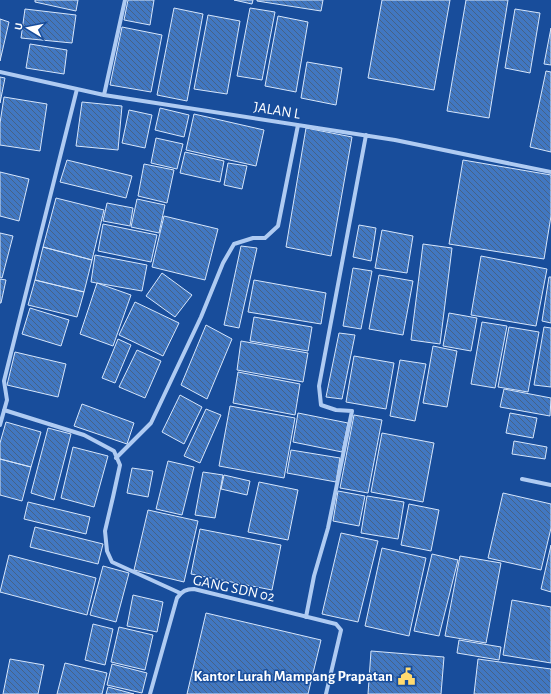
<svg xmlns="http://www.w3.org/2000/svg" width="551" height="694" viewBox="0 0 551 694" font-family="'Alegreya Sans',sans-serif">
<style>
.building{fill:url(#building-back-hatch);stroke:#d6e6fc}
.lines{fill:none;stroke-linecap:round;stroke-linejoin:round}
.minor{stroke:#afcbf2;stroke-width:4}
.labels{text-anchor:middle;stroke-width:3;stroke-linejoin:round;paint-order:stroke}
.street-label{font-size:15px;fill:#fff;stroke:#184d9b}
.poi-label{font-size:15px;font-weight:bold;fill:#fff;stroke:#184d9b;text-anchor:end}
</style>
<defs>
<pattern id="building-back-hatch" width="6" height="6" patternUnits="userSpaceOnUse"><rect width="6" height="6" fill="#4177c1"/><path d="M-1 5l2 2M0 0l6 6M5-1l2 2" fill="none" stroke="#466286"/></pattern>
</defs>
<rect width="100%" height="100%" fill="#184d9b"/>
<path class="building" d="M35,0H78L76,11L35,2Z
M128,0H154L150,25L124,20Z
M234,0H253L252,4Z
M257,0H323L321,11L257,1Z
M382,0H450L434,90L368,78Z
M466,0H508L489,118L447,111Z
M174,8L203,14L187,101L157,95Z
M250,8L275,12L262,80L237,76Z
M25,9L76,15L72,43L21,38Z
M515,9L540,13L530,73L505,68Z
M208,15L240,21L227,94L194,89Z
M278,16L308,22L296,92L265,86Z
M0,19L9,22L0,61Z
M122,27L162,35L151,92L110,85Z
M551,28V65L544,64Z
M30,44L67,50L64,74L26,68Z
M307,62L342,68L336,105L301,98Z
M546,71L551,72V152L530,147Z
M0,77L5,78L0,103Z
M4,97L47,104L40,151L0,145V123Z
M82,102L122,106L118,150L76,146Z
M160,108L189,115L184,137L155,130Z
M129,110L152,115L145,148L122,143Z
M194,114L264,130L256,166L186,150Z
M306,128L352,137L331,256L286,247Z
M156,138L183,144L177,169L151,163Z
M185,152L224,161L220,182L180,173Z
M67,160L132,176L126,198L60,182Z
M463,160L551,175V216L544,259L449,244Z
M228,163L247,166L242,189L224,185Z
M144,164L174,170L167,203L138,196Z
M0,172L29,179L19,221L0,216Z
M56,198L104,210L92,260L43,247Z
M137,199L165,205L159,233L131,227Z
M107,203L133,208L130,226L103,221Z
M164,216L218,229L205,280L152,267Z
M103,224L157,235L151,262L98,251Z
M359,225L376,228L371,261L353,257Z
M382,230L413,236L407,273L375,268Z
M0,233L13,236L2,278L0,277Z
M423,244L452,248L440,344L411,340Z
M241,246L257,248L239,328L224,325Z
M43,247L92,260L84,292L35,280Z
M95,255L147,265L142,291L91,282Z
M481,256L547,269L536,326L471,315Z
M353,268L372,271L361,329L343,326Z
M162,273L192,295L175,317L146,296Z
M379,275L413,281L403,335L369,329Z
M549,277H551V323L542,321Z
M0,279L6,280L1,303H0Z
M35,280L84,292L77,317L28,305Z
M254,280L326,293L321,324L248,312Z
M97,283L131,295L113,346L80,334Z
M135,302L179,323L163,356L119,335Z
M30,308L69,320L61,346L22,334Z
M449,313L477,318L471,351L443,346Z
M254,317L312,327L308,351L250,341Z
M482,322L507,326L495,388L471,384Z
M206,325L232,339L207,399L181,385Z
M509,327L539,332L528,392L498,387Z
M544,327L551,328V387L534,385Z
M339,333L355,335L342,399L326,397Z
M118,339L131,345L115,383L102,378Z
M241,341L308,353L303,382L237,370Z
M433,346L457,351L447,407L423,403Z
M137,350L161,361L145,398L119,387Z
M15,352L66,364L58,397L7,385Z
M354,356L394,363L386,409L346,402Z
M400,360L426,364L415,421L390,416Z
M238,372L300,384L295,415L233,403Z
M504,389L551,398L550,416L500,407Z
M180,395L202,407L184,444L162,432Z
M82,404L134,423L127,444L74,426Z
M230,406L295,418L284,478L219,466Z
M206,409L221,415L200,463L184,456Z
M298,413L348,423L342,452L293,442Z
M510,413L537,418L533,438L506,433Z
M354,415L382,420L368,493L340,488Z
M6,422L41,432L31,467L0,459V443Z
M48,428L71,434L54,500L31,493Z
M382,433L434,443L423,502L371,492Z
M514,441L547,447L545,459L512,454Z
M73,447L108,456L94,507L61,498Z
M291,450L340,458L336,482L287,473Z
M0,459L31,467L22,501L0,495Z
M168,461L194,467L182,515L156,509Z
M132,468L153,471L148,497L127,493Z
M203,472L223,475L215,518L195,515Z
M224,475L250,481L247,495L221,489Z
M259,482L298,490L288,540L248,532Z
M338,491L365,496L359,526L333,521Z
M503,493L551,504V528L541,570L488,558Z
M367,496L404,502L398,539L361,533Z
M28,502L90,517L86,534L24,519Z
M409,504L439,510L431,551L401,545Z
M148,510L198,521L184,582L134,570Z
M35,527L103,544L98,564L30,547Z
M200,529L281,545L272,590L191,574Z
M341,533L378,541L358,622L322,614Z
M551,545V592L541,589Z
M382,548L426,558L409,636L365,626Z
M432,554L458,560L439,636L414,631Z
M9,555L96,578L87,615L0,592Z
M460,556L501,563L486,643L445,636Z
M103,566L129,573L116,622L90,615Z
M133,595L163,602L157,632L127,626Z
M512,600L551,607V663L503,655Z
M206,613L321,640L308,694H187Z
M93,624L113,629L105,665L85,660Z
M119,627L153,635L145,670L111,662Z
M459,640L501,647L499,660L457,653Z
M371,651L444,657L441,694H368Z
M10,659L44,665L38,694H3Z
M478,659L551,669V694H474Z
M65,663L107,673L102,694H57Z
M112,664L147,673L142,693L107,685Z
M108,687L134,694H106Z"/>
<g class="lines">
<path class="minor" d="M0,72L104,95L395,140L551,172
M104,95L125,0
M4,410L84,435L114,451L120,465L113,497L105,531L107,551L112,562L180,593
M0,425L7,400L4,381L77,89
M116,458L151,423L201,317L223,263L234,244L253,238H265L278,226L298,125
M522,479L551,485
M306,617L314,576L328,528L352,411L336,410L321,405L319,386L366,135
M150,694L177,598C182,591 186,589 194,589L336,624L341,630L326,694"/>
</g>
<defs>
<symbol id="civic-bare" viewBox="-9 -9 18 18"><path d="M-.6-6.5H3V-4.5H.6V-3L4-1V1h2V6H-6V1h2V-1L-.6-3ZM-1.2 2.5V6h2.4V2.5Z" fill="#ffda6f" stroke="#184d9b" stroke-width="2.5" paint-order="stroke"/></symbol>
</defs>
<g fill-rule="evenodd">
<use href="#civic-bare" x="394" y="664" width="25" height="25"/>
</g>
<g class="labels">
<g class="street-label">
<text transform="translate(277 110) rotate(9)" y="5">JALAN L</text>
<text transform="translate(234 588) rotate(12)" y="5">GANG SDN 02</text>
</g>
<g class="poi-label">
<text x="393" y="681">Kantor Lurah Mampang Prapatan</text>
</g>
</g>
<g transform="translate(28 28) rotate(280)" stroke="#184d9b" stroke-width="3" paint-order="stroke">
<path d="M0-3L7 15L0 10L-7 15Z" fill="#ffffff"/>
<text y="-6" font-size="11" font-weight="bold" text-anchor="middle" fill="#ffffff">U</text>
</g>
</svg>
